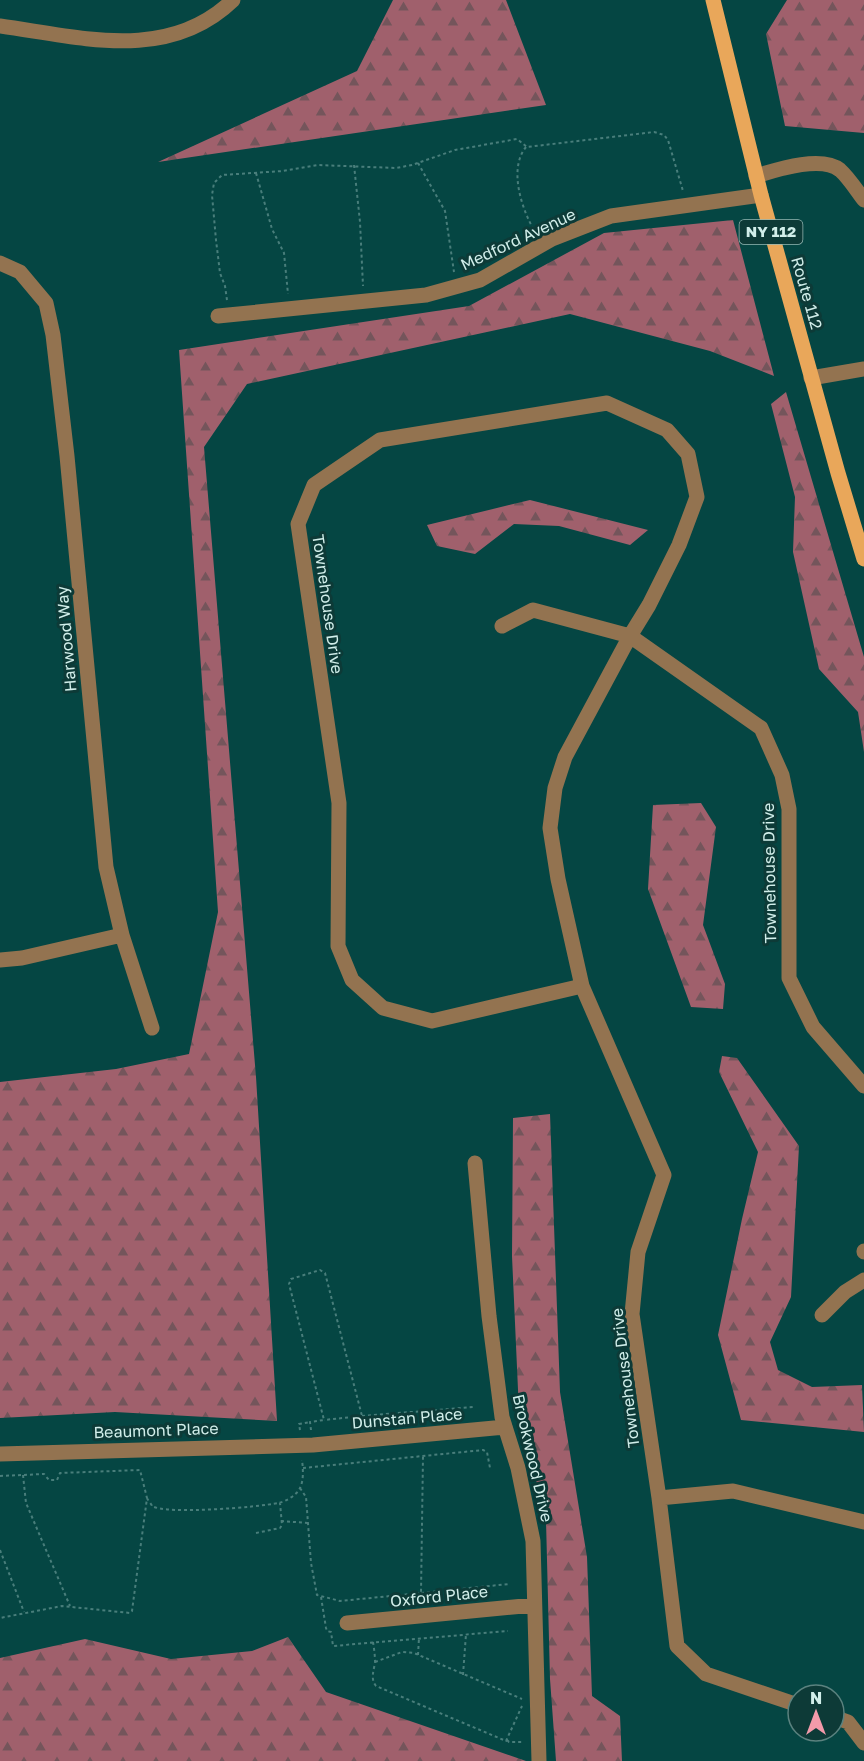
<svg xmlns="http://www.w3.org/2000/svg" width="864" height="1761" viewBox="0 0 864 1761" font-family="'Golos Text',sans-serif">
<style>
.forest{fill:url(#forest-firs)}
.lines{fill:none;stroke-linecap:round;stroke-linejoin:round}
.path{stroke:#497e7b;stroke-width:2;stroke-dasharray:3 3;stroke-linecap:butt}
.minor{stroke:#937350;stroke-width:15}
.major{stroke:#e9a75a;stroke-width:15}
.labels{text-anchor:middle;stroke-width:6;stroke-linejoin:round;paint-order:stroke}
.shield{fill:#0d3a37;stroke:#96b8b4;stroke-width:1.5}
.shield-label{font-size:15px;font-weight:bold;fill:#d1eeea}
.street-label{font-size:16px;fill:#d1eeea;stroke:#0d3a37}
</style>
<defs>
<pattern id="forest-firs" width="22" height="20" patternUnits="userSpaceOnUse" patternTransform="scale(1.5)"><rect width="22" height="20" fill="#a0606c"/><path d="M5 1l3.5 6h-7zM16 11l3.5 6h-7z" fill="#74555b"/></pattern>
</defs>
<rect width="100%" height="100%" fill="#054643"/>
<path class="forest" d="M393,0H506L546,105L158,162L357,71Z
M787,0H864V133L785,126L766,34Z
M733,220L774,376L710,351L570,314L247,384L204,447L256,1077L277,1421L115,1412L0,1418V1082L116,1069L189,1054L218,912L179,350L469,306L604,233Z
M786,392L864,657V752L858,712L819,669L793,552L795,497L771,404Z
M530,500L648,530L630,545L559,526L514,524L475,554L437,546L427,525Z
M701,803L716,827L703,925L725,984L723,1009L691,1007L648,889L653,805Z
M722,1056L737,1058L799,1146L791,1297L770,1342L778,1370L812,1387L862,1385L864,1432L741,1420L718,1335L742,1219L758,1152L719,1072Z
M550,1114L560,1392L587,1557L592,1696L620,1716L622,1761H556L550,1679L546,1520L519,1412L512,1256L513,1118Z
M288,1637L326,1692L526,1761H0V1658L85,1639L171,1659L252,1651Z"/>
<g class="lines">
<path class="path" d="M526,147C508,169 522,210 535,232
M418,163L445,211L454,272
M354,165L360,222L363,286
M256,173L272,229L284,253L288,294
M227,300L225,286L220,273L216,240L212,195L214,183L222,175L283,171L318,165L396,168L412,165L455,150L517,139L527,147L654,132L664,135L668,140L683,191
M362,1416L473,1407
M300,1430L299,1424L310,1422
M311,1430L310,1422L324,1420L289,1284L291,1279L320,1270L325,1273L362,1416L324,1420
M303,1468L483,1450L487,1452L490,1468
M23,1475L26,1503L70,1606
M0,1476L44,1474L49,1480H57L60,1473L140,1470L147,1498L132,1611L130,1613L62,1606L0,1618
M300,1488L306,1497L311,1563L317,1595L340,1601L421,1593L423,1456
M147,1498C147,1499 152,1505 152,1506C166,1515 259,1507 278,1503C285,1502 297,1495 300,1488C304,1480 303,1468 302,1460
M281,1521L308,1523
M256,1533L280,1528L282,1525L280,1503
M0,1550L24,1612
M421,1593L509,1584
M321,1597L326,1628L327,1631L331,1632L333,1646L508,1631
M373,1642C374,1648 375,1655 375,1662C374,1671 370,1678 376,1686L506,1741L522,1706
M418,1655L419,1638
M375,1662L402,1652L414,1653L522,1699
M463,1675L466,1634
M507,1740L509,1742H524"/>
<path class="minor" d="M0,26C80,37 168,63 233,0
M756,176C776,170 821,155 840,170C849,178 857,191 864,200
M0,263L20,272L46,303L53,335L67,456L106,867L122,935L152,1028
M218,316L426,295L480,280L552,239L611,216L761,195
M811,378L864,369
M502,626L533,610L630,636L761,728L782,775L789,809V978L813,1027L864,1086
M0,960L22,958L122,935
M582,986L558,879L550,828L555,788L565,757L630,636L649,605L679,545L697,497L688,454L667,430L607,403L380,440L314,485L298,524L339,803L338,946L352,980L383,1008L432,1021L582,986L664,1175L638,1252L632,1314L659,1498L677,1646L706,1674L798,1705
M475,1163L489,1316L502,1417L518,1468L533,1541L539,1761
M864,1251V1252
M822,1315L845,1292L864,1280
M0,1454L313,1445L505,1427
M659,1498L733,1491L864,1522
M347,1623L534,1605
M834,1717L848,1722L864,1743"/>
<path class="major" d="M713,0L761,195L838,473L864,559"/>
</g>
<g class="labels">
<rect class="shield" x="739.5" y="220" width="63" height="24" rx="4.5"/>
<g class="shield-label">
<text x="771" y="237">NY 112</text>
</g>
<g class="street-label">
<text transform="translate(518 239) rotate(-25)" y="6">Medford Avenue</text>
<text transform="translate(807 293) rotate(74)" y="6">Route 112</text>
<text transform="translate(328 604) rotate(82)" y="6">Townehouse Drive</text>
<text transform="translate(66 639) rotate(-95)" y="6">Harwood Way</text>
<text transform="translate(769 873) rotate(-91)" y="6">Townehouse Drive</text>
<text transform="translate(625 1378) rotate(-97)" y="6">Townehouse Drive</text>
<text transform="translate(407 1418) rotate(-5)" y="6">Dunstan Place</text>
<text transform="translate(156 1430) rotate(-2)" y="6">Beaumont Place</text>
<text transform="translate(533 1458) rotate(77)" y="6">Brookwood Drive</text>
<text transform="translate(439 1596) rotate(-6)" y="6">Oxford Place</text>
</g>
</g>
<g transform="translate(816 1713)"><circle r="28" fill="#0d3a37" stroke="#5b827f" stroke-width="1.5"/>
<path d="M0-4.5L10 22L0 15L-10 22Z" fill="#f39aaa"/>
<text y="-9" font-size="16" font-weight="bold" text-anchor="middle" fill="#d1eeea">N</text>
</g>
</svg>
